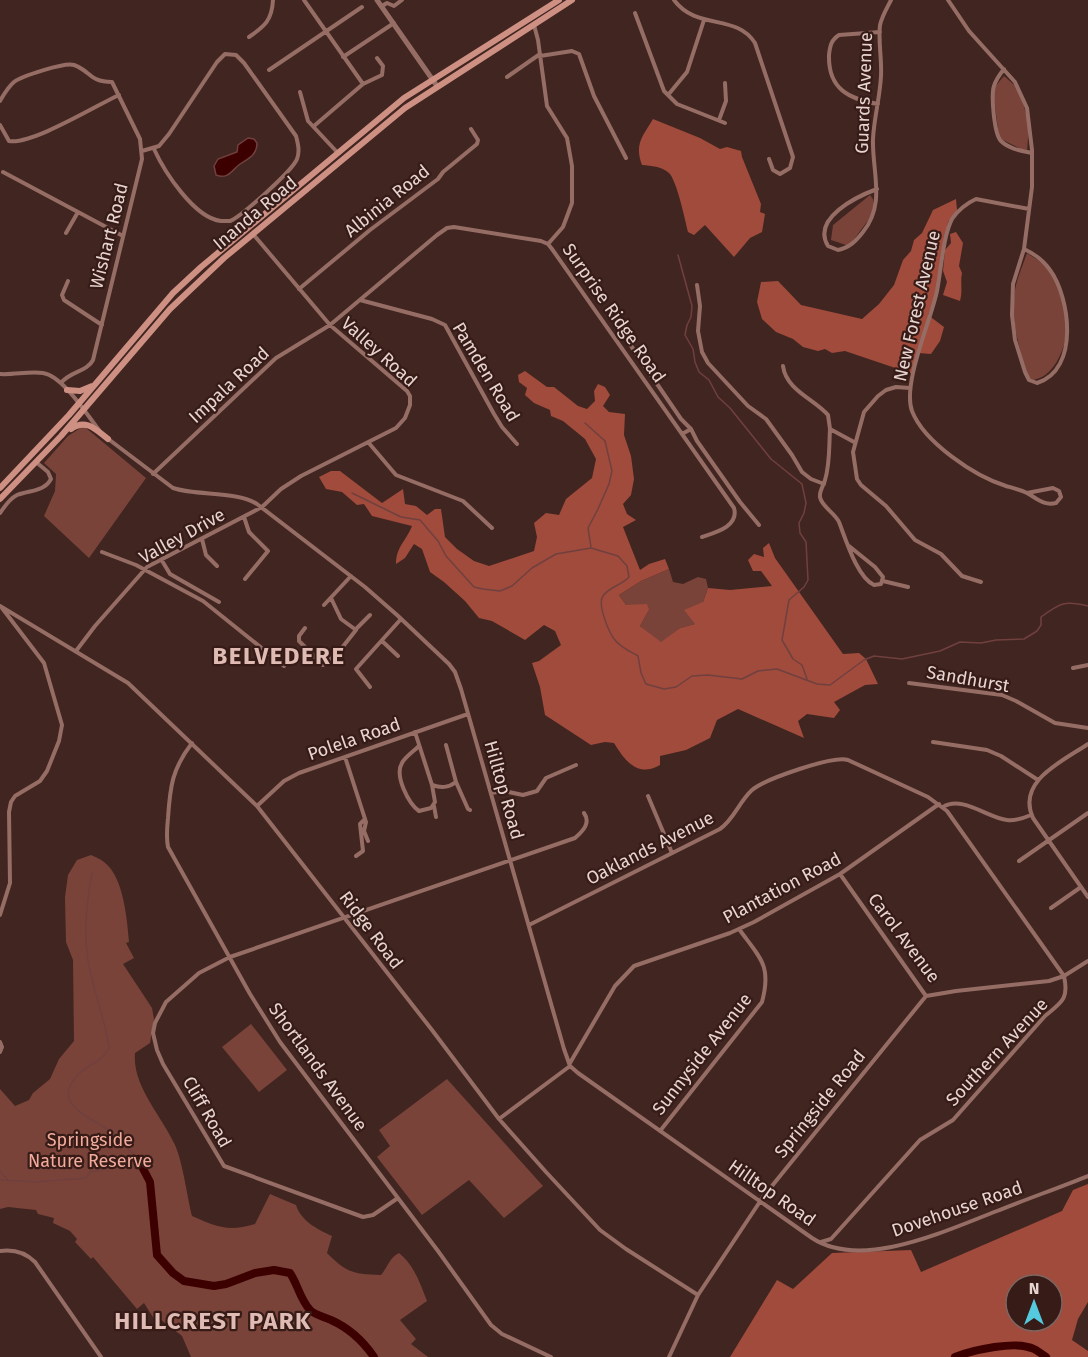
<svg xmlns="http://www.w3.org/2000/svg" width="1088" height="1357" viewBox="0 0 1088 1357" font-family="'Fira Sans',sans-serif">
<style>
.green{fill:#794339}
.forest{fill:#a04b3c;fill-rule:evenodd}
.water{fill:#3d0000;stroke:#70403f;stroke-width:1.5}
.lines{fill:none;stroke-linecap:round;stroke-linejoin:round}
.stream{stroke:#70403f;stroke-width:1.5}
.river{stroke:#3d0000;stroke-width:8}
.minor{stroke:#956d65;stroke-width:4}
.tertiary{stroke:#956d65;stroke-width:5}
.secondary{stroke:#cf9084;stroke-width:6}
.labels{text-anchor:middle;stroke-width:4.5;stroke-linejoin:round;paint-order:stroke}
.street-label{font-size:18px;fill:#e8d5d1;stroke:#361b17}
.park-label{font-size:18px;fill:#f2aa9b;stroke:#361b17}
.district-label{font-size:24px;font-weight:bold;letter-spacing:1.5px;fill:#dfbbb3;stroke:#361b17}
</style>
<rect width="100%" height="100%" fill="#412520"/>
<path class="green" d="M1004,76L1019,89L1029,124L1027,152L999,138L993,89Z
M870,195L873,199L875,211L849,246L831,240L833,225Z
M1027,253C1036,259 1047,265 1052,274C1061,287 1068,311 1067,328C1066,348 1053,381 1029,380C1020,352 1010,320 1015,290C1017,278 1023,265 1027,253Z
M82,427L86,428L146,478L89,558L44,516L55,491L56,474L44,463L68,436Z
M669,569L673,582L683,584L698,577L706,579L708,588L695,624L680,628L661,643L640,626L649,610L626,605L619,595L641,581Z
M91,855C95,857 101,859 104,862C124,877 127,920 129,942L126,943L134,958L123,964L152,1008L154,1019L150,1043L135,1053C132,1086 162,1116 175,1145C183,1163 187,1196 192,1216C217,1227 228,1232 255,1224L270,1194L296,1205C301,1221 317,1229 332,1236L327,1253C347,1273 353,1274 381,1275C388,1267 389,1258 399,1253C414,1265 420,1283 427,1301L400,1320L416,1339L411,1344L428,1357H191L182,1336L160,1319L156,1322L144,1303L137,1309L93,1257L91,1259L75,1242L77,1239L70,1231L53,1223L54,1218L38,1214L36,1210L8,1207L0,1209V1089L15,1106L29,1100L33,1093L50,1079L59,1059L74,1041L73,960L66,942L65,897L68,875L77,860Z
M251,1024L287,1070L259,1092L222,1047Z
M447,1079L543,1186L504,1218L469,1180L422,1215L377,1157L390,1146L379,1130Z"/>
<path class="forest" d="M653,119L700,138L720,149L727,147L741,151L742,157L761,204L760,212L765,214L762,232L750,238L734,257L705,225L694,235L688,232C685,220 677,181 669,173C661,166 652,166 642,165C634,144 643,136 653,119Z
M956,199L957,210L948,222L936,294L928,315L944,327L940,341L931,354L918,353L913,374L845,351L832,353L825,349L818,351L803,347L793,339L776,332L762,319L757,302L761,282L778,281L801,305L862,319L879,304L894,285L903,260L911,251L914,240L922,233L933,210Z
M956,232L963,243L959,266L962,273C960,283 963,290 960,301L943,295L947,282L943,271L945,250L951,243L950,234Z
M525,371L547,387H554L578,406L587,409L595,401L594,391L598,384L605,387L610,395L603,406L609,412L625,414L624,435L631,456L634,479L631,495L623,504L627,514L636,520L623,527L640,570L649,564L665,559L669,569L641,581L619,595L626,605L647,604L649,610L640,626L661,642L680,628L695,624L684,610L703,602L708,588L730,590L772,586L761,571H753L748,560L754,554L764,557L763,548L769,543L775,558L843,654L859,653L866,659L878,684L865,685L834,702L840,710L834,718L807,714L798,721L804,738L738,709L717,720L710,738L686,750L660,756V765C638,778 625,761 614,743L605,742L591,745L545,715L540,687L532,663L539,661L561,645L555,631L544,625L525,640L492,621L479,618L465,601L444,582L430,572L422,549L414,544L405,558L396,564C396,547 406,541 412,526L372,516L364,504L357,505L342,492L326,489L319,477L331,471H340L382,503L403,489L405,504L416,506L427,515L435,509H441L445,537L457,549L474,561L489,566L534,551L537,537L534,523L546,513L559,515L566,499L592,478L596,459L585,439L563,421L551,416L550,410L534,403L525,395L527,388L519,382L518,375Z
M1088,1184V1302L1078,1319L1072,1340L1088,1351V1357H730L777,1280L793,1289L832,1253L911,1250L921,1272L1062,1211L1073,1190ZM1016,1285H1052V1321H1016Z"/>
<path class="water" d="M248,138L254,139L257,143C257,155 249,158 240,164C232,170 228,180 216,175L214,166L218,159L237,152L238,145Z"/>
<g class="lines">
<path class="stream" d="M678,255L692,306L691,317L687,325L685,335L693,349L695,362L699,372L709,380L718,397L730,408L771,459L802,484L806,503L804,513L799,523L800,533L806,542L808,580L804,587L789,600L782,640L793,659L802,665L807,679
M585,423L605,441L612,471L609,484L598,509L588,528L591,547
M352,493L401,517L420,520L438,541L446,556L474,587L483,589L500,591L512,586L532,568L556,554L591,548L618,556L627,566L629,577C622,585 609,587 603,596C597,604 609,633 615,640C620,647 631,652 638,656L641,673L646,684L664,689L676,687L692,676L708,675L742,679L758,671L777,669L817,684L830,685L864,660L874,656L902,659L940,651L960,642L981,643L996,640L1024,639L1037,631L1041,625V617C1060,603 1065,600 1088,606
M92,872C87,904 83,927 88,961C93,990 105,1018 109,1048C102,1063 84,1065 75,1078C53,1106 91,1117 108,1130C119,1139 129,1150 138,1159
M0,1171L7,1179
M0,1180L36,1182L86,1178L90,1172L106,1169L109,1163L138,1159"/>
<path class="river" d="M138,1159L150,1182L157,1255L173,1273L184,1281L214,1286L226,1284L255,1273L274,1270L290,1273C298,1285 300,1299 310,1310C315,1315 325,1317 331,1320C349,1328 363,1341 374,1357
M955,1357C973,1350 1016,1340 1034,1349C1038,1351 1042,1354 1046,1357"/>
<path class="minor" d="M304,0L363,84
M674,0C697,31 736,13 755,43L793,157L790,168L780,174L773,170L769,159
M948,0L969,31L1015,82L1027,108L1032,150V187L1024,249L1013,284L1012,315L1015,340L1025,372L1029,380L1037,383C1080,370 1070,297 1050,270C1043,260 1035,254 1024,249
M382,6L387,3L394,6L402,0
M635,13L664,91L677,104L725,123
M534,25L538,40L547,106L567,138L572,166V203L563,227L548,244
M249,37C265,26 272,20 273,0
M540,56L572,51L579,54L594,96L626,158
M343,57L394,23
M1004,69C1000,74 996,79 994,86C991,95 994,134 1001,141C1009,149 1022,151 1032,153
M269,70L362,7
M507,77L540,54
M300,92L308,121L337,152
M668,95L687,72L704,20
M0,101C4,94 8,87 14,82C22,76 65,62 74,65C91,71 89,82 112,82L140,139L142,159L93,360C87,372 70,371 61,383
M878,104C849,99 828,89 829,55C830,46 831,40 839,35L880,32
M719,120L726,101L725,83
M0,125L9,141C32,145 95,106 119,95
M314,126L363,84L382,75L383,66L377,58
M142,151L159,146L169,134L217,62L225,54L236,55L244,63L296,136C298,144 300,151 297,159C293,170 241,217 230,221C229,221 221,221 221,221C194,218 164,171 154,149
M3,172L123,236
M877,189C858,196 811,218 828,246L838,250C849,248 856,241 863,232C886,204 872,172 873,139C874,118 880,97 881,76C882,59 878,41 880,25C882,16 887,8 891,0
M66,233L78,212
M68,281L62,295L64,300L102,325
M697,285L700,306L698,331L702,352L708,363L748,406L766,419L792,455L802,472L811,479L824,484
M299,289L370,230L438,179L443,172L477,144L478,140L471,129
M360,300L432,319L445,325L494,414L502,427L517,444
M625,337L681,419L691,429L682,434
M783,366C786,390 814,399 828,415L830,429L854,442
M0,374C14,375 29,371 43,373C63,376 87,415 99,430
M910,388L896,387L886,390L878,396L864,412L853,452L857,479L861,485L886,506L915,540L941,554L962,576L981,582
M691,429L697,441L740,502L759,525
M830,429C829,446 830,464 825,480C824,485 819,491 820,497C821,506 835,513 839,522C846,540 857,577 874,585L881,584L883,577L875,567L849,546
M107,438L173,488C197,496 237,491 257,504L365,587L397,615L449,664L455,672L461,689L564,1049L570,1066L578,1073L812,1238C862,1271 947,1230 997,1211C1027,1199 1058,1188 1088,1176
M368,442L396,475L463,501L492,528
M153,474L276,358L330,325L437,235L447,228L454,227L541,241L548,244L552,249L734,508C739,526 717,532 702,537
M1027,493L1053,488L1059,491L1061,497L1056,503C1044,506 1038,499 1027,493C1021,490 1013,488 1006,486C974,476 924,442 912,411C902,384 931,320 937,291C941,271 943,236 952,219C957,211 967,203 976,199L1029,209
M0,513C5,506 9,499 17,495C29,490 44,492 51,479L48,472L36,462
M244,517L249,532L268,551L245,579
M202,539L206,555L217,566
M102,552L136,565L203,601L284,666
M161,559L170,574L219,602
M883,581L908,587
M324,605L351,576
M0,606L128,683L257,806L432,1030L499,1119L546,1172L600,1230L626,1249L698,1295
M305,628L299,636V641L323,665L337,654L356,630L341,619L331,598
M356,629L370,615
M382,641L398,656
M76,651L95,626L147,567L262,507L281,489L301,476L396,428L405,418L410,405V396L407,391L330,325L253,234
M1073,668L1088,665
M909,683L1002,695L1016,701L1055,723L1088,728
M370,687L356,669L401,619
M415,732L432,785C441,788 448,788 456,782L446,745
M933,742L987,750L1001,756L1038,780
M192,743C172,769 170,787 168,818C167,828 166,837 168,847L250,994L280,1042L438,1251L491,1325L502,1334L551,1357
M1088,744C1063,761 1016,781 1033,818L1088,897
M419,746C414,751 405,757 402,763C394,776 409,804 419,811L431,808L435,802L432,785
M345,757L366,822L364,831L368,841
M456,782L468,809L470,810
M491,793L504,791L523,795L537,791L546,778L576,765
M648,796L672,853
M257,806L284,781L299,773L468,714
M434,806L436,817
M943,807C962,795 988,818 1007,820C1015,821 1024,818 1031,815
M356,856L363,851L360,824L365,819
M1019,861L1088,813
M840,874L926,996L956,991L1049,981L1064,976L1088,961
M1051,908L1081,887
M0,915L10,883L9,812L11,802L15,796L40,781L47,771L59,741L62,725L44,663L2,608
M529,925L720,829C734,819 739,802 752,790C765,779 834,755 848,760L928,797L947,811L1064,976C1069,999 1062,1002 1045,1016L953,1120L920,1140L831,1239L821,1242
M0,1042L2,1047L0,1052
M570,1063L615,986L634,966L730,933L754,922L840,874L939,804
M499,1119L570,1066
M660,1131L762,1002C772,965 760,958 739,929
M398,1198L373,1215L363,1217L224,1166L163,1064L157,1050L153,1033L155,1023L166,1002L199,973L230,957L575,838C583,831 591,823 584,813
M0,1251C14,1249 25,1252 35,1262L101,1357
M669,1357L698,1295L763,1197L926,996"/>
<path class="tertiary" d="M377,0L437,86"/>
<path class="secondary" d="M67,390L80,391L92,386
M71,429C86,418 96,430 108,439
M0,488L69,415L173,293L201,267L404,98L559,0
M0,499L61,436L170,309L224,258L405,108L572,0"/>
</g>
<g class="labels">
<g class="street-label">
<text transform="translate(864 93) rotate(-88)" y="6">Guards Avenue</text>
<text transform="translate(387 201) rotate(-39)" y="6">Albinia Road</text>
<text transform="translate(255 213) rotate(-40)" y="6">Inanda Road</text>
<text transform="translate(109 236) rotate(-76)" y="6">Wishart Road</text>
<text transform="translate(917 306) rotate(-77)" y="6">New Forest Avenue</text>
<text transform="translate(614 313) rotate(55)" y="6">Surprise Ridge Road</text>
<text transform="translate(379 352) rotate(42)" y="6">Valley Road</text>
<text transform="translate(486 372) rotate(59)" y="6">Pamden Road</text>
<text transform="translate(229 385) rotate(-43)" y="6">Impala Road</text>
<text transform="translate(182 536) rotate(-29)" y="6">Valley Drive</text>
<text transform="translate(968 679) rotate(10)" y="6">Sandhurst</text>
<text transform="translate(354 739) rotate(-19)" y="6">Polela Road</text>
<text transform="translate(504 790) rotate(74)" y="6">Hilltop Road</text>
<text transform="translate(650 848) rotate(-27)" y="6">Oaklands Avenue</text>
<text transform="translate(782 888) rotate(-28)" y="6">Plantation Road</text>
<text transform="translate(371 930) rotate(53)" y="6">Ridge Road</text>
<text transform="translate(904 938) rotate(53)" y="6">Carol Avenue</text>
<text transform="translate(997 1052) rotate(-47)" y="6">Southern Avenue</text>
<text transform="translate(702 1054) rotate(-52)" y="6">Sunnyside Avenue</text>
<text transform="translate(318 1067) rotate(54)" y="6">Shortlands Avenue</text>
<text transform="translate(820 1104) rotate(-51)" y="6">Springside Road</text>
<text transform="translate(207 1112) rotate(60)" y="6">Cliff Road</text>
<text transform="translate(772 1193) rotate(35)" y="6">Hilltop Road</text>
<text transform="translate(957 1209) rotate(-19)" y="6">Dovehouse Road</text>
</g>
<g class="park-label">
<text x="90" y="1146">Springside<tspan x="90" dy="21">Nature Reserve</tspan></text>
</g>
<g class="district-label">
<text x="279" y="664">BELVEDERE</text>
<text x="213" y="1329">HILLCREST PARK</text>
</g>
</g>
<g transform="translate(1034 1303)"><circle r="28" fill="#361b17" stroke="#7d6561" stroke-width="1.5"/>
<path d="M0-4.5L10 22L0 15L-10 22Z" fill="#55cadf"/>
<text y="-9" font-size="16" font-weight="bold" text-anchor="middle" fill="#e8d5d1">N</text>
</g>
</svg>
